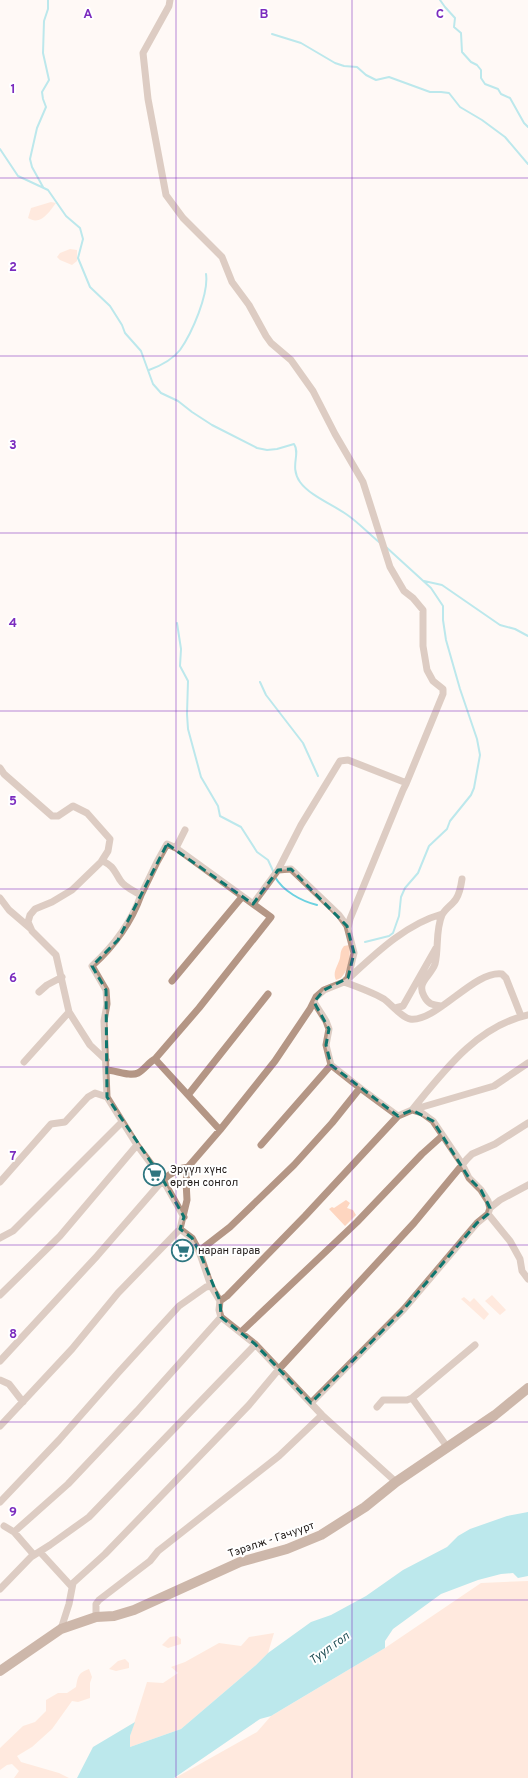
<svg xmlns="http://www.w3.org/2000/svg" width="528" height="1778" viewBox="0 0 528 1778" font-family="Overpass,sans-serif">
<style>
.green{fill:#fed6c0}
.water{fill:#6cd2e0}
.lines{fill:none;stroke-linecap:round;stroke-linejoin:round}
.stream{stroke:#6cd2e0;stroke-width:2}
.street{stroke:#b49685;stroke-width:7}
.secondary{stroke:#91664e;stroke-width:10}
.marked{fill:none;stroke:#0f766e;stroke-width:3;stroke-dasharray:8 5;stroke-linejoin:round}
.grid{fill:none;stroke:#7b2cbf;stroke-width:1;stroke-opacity:0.55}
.labels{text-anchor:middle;stroke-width:4;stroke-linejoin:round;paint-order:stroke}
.poi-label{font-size:11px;fill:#26201e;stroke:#fff;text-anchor:start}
.street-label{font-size:11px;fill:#26201e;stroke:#fff}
.water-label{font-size:12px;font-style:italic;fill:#1e4c52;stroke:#fff}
.grid-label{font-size:13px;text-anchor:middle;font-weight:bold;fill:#7b2cbf;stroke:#fff;stroke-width:4;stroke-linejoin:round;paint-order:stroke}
</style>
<rect width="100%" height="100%" fill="#fff9f5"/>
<path class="green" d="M51,202L56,203C49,212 41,226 28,218L31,208Z
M70,249L77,250V261L72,265L60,260L57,257L60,253Z
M349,945C351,956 349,969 341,978L336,980C332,972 338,966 340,958C341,953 340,951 344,946Z
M346,1200L350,1203L347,1208L353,1210L356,1215L345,1226L329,1209L332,1207L334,1208Z
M492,1295L506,1310L500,1315L485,1301Z
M464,1297L470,1302L474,1298L489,1314L484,1320L461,1299Z
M528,1581V1778H175L257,1732L271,1716L385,1648L481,1583Z
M274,1633L268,1653L256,1665L181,1729L130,1747V1736L147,1682L163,1683L178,1673L171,1667L185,1662L219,1643L241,1646L249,1637Z
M177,1636L181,1639V1644L168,1648L162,1645L170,1637Z
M125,1659L129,1663V1668L116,1671L109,1669L118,1661Z
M89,1669L92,1677L90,1683V1698L78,1702L72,1701L52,1729L32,1747L17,1756L21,1762L59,1773L69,1778H14L19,1771L12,1764L7,1765L0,1770V1748L23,1726L35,1722L46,1711V1700L58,1693H67L76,1687C78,1676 78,1673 89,1669Z"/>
<path class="water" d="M528,1512V1576L518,1578L513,1573L501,1574L478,1580L441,1594L393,1629L385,1641V1648L286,1707L271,1716L260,1719L174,1778H77L93,1747L135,1722L130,1736V1747L181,1729L256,1665L268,1653L311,1622L331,1615L366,1596L403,1570L447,1547L458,1536L470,1529L507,1516Z"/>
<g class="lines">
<path class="stream" d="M440,0L445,7L455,18L454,27L461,33L462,52L471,62L477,65L481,70V78L485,84L498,89L501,94L510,98L524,123L528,127
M272,34L301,43L335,63L344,66L357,67L366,75L376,80L389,77L430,92H441L449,93L460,107L482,120L505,137L528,164
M0,149L18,176L48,190L66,216L80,228L83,239L78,258L90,287L110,306L122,325L125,333L141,351L153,384L161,393L178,401L192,412L212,425L257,448L267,450L277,449L294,444C301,454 289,466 300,482C309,495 333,505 346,514C358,522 368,533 379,542
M43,187L32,167L30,159L37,128L46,107L43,99L42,92L49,80L43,53L44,21L48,9V0
M149,370C160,366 173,359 180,350C192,333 209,294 206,274
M424,581L442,585L500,625L515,629L528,636
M177,623L181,649L180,666L188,681L187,714L188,729L201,777L218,806L220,816L241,827L257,852L268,860L274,873
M260,682L266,695L303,743L318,776
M275,877C283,891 301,901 317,905
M365,942L389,936L393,933L399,916L401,897L405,888L418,873L429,846L447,829L450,821L471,795L474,788L480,755L477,739L460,689L446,640L443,620V606L431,588L386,547"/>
<path class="street" d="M170,0L169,6L143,53L148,99L166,195L183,218L222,257L232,282L249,305L266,336L271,343L291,360L313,391L335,434L363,482L390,567L404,591L413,598L423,610V646L427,670L433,681L443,689V694L406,784
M0,768L4,774L52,816H58L73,806L87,813L110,839L108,851L101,862L72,890L52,902L35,909L30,915L28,922L32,931L56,955L69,1012L90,1045L106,1060
M176,848L271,917L199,1008L155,1059L220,1130
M103,861C114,867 113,869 120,880C124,887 134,891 141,895L157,862L167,844L176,848L185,830
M278,870L301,825L340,761L348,760L404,782L406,784L403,790L350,919L348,928
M0,898L9,910L30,928
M349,978C376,953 406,924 442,914
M172,981L242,897
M344,982C358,987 372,992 384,999C391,1004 402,1018 410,1019C436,1023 474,970 502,974L506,978L521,1016
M39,992L47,985L62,977
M314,1002L326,1021L329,1029L326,1045L331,1065
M441,1006C432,1005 428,1004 424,996C416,982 431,976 435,964C439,948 435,932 442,915C445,909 452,905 456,899C460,893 461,886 462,879
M395,1008L403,1006L436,948
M24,1062L69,1012
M106,1070C115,1070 130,1077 138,1073C144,1070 149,1062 155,1059
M360,1088L398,1116L412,1110L422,1113L433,1121L462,1164L469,1178L481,1190L488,1201L490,1208L488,1214L510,1241L520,1259L522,1271L528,1279
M188,1095L268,994
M412,1110C443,1072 477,1026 528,1015
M412,1110L494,1086L528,1063
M0,1182L51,1124L65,1122L88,1097L95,1093L107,1097
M490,1208L500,1200L528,1185
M184,1217L163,1180C171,1173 178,1168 188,1167
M0,1238L13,1231L122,1122
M199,1251L230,1227L294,1165L332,1123L360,1088L331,1065L261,1145
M0,1295L60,1236L137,1145L107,1097L104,1021L107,1004L106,990L92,966C114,946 131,923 141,895
M220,1301L227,1296L305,1216L398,1116
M241,1332L357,1222L422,1154L442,1136
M255,1344L322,1415L396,1482
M0,1361L97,1256L163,1180L137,1145
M0,1380L9,1384L23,1402
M311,1403L404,1309L477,1223L488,1214
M377,1407L383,1400H407L412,1398
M0,1426L72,1349L118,1293L180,1229L187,1200L186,1181L188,1167L220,1130L275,1061L310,1009L316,997L324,990L344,982L348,978L354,953L347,926L339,915L291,869L278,870L253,904
M448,1448L412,1398L475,1345
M0,1502L59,1440L118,1373L179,1306L206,1287L211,1286L199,1251L192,1238L180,1229
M4,1526L14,1532L68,1484L137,1411L221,1317L219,1310L220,1301L211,1286
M14,1532L34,1555
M40,1552L72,1587
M0,1589L31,1557L50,1545L89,1517L252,1348L255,1344L221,1317
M96,1617V1604L99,1600L150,1561L158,1551L279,1456L322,1415
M61,1629L69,1604L73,1583L105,1554L249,1405L279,1369L414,1223L467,1159L472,1154L495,1144L528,1123"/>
<path class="secondary" d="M0,1671L61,1629L96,1617L114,1616L134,1610L240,1562L287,1549L321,1535L365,1507L396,1482L495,1415L528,1388"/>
</g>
<path d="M0 0H528V1778H0ZM167,844L253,904L278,870L291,869L347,926L354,953L348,978L324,990L314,1002L329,1029L326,1045L331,1065L398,1116L412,1110L433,1121L469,1178L481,1190L490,1208L488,1214L477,1223L404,1309L311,1403L255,1344L221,1317L220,1301L199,1251L192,1238L180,1229L184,1217L163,1180L107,1097L106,990L92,966L118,940Z" fill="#fff9f5" fill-opacity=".55" fill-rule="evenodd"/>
<path class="marked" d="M167,844L253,904L278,870L291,869L347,926L354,953L348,978L324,990L314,1002L329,1029L326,1045L331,1065L398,1116L412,1110L433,1121L469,1178L481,1190L490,1208L488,1214L477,1223L404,1309L311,1403L255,1344L221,1317L220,1301L199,1251L192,1238L180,1229L184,1217L163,1180L107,1097L106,990L92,966L118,940Z"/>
<path class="grid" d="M176,0V1778M352,0V1778M0,178H528M0,356H528M0,533H528M0,711H528M0,889H528M0,1067H528M0,1245H528M0,1422H528M0,1600H528"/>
<defs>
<symbol id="supermarket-ring" viewBox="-11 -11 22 22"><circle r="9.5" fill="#fff" stroke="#2e7680" stroke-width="1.5"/><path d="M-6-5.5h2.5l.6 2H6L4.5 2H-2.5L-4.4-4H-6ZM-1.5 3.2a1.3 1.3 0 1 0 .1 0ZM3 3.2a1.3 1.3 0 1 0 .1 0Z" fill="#2e7680"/></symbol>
</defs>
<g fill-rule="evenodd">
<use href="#supermarket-ring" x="142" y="1162" width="25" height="25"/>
<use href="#supermarket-ring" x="170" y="1238" width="25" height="25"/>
</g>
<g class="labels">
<g class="poi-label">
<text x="170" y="1173">Эрүүл хүнс<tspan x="170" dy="13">өргөн сонгол</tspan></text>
<text x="198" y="1254">наран гарав</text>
</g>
<g class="street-label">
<text transform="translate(271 1539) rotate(-19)" y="4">Тэрэлж - Гачуурт</text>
</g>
<g class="water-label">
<text transform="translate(329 1648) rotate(-36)" y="4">Туул гол</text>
</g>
</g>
<g class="grid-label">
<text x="88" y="18">A</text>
<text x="264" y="18">B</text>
<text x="440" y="18">C</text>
<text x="13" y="93">1</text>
<text x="13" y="271">2</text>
<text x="13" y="449">3</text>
<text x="13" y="627">4</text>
<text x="13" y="805">5</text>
<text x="13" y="982">6</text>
<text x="13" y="1160">7</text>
<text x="13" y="1338">8</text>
<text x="13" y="1516">9</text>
</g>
</svg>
